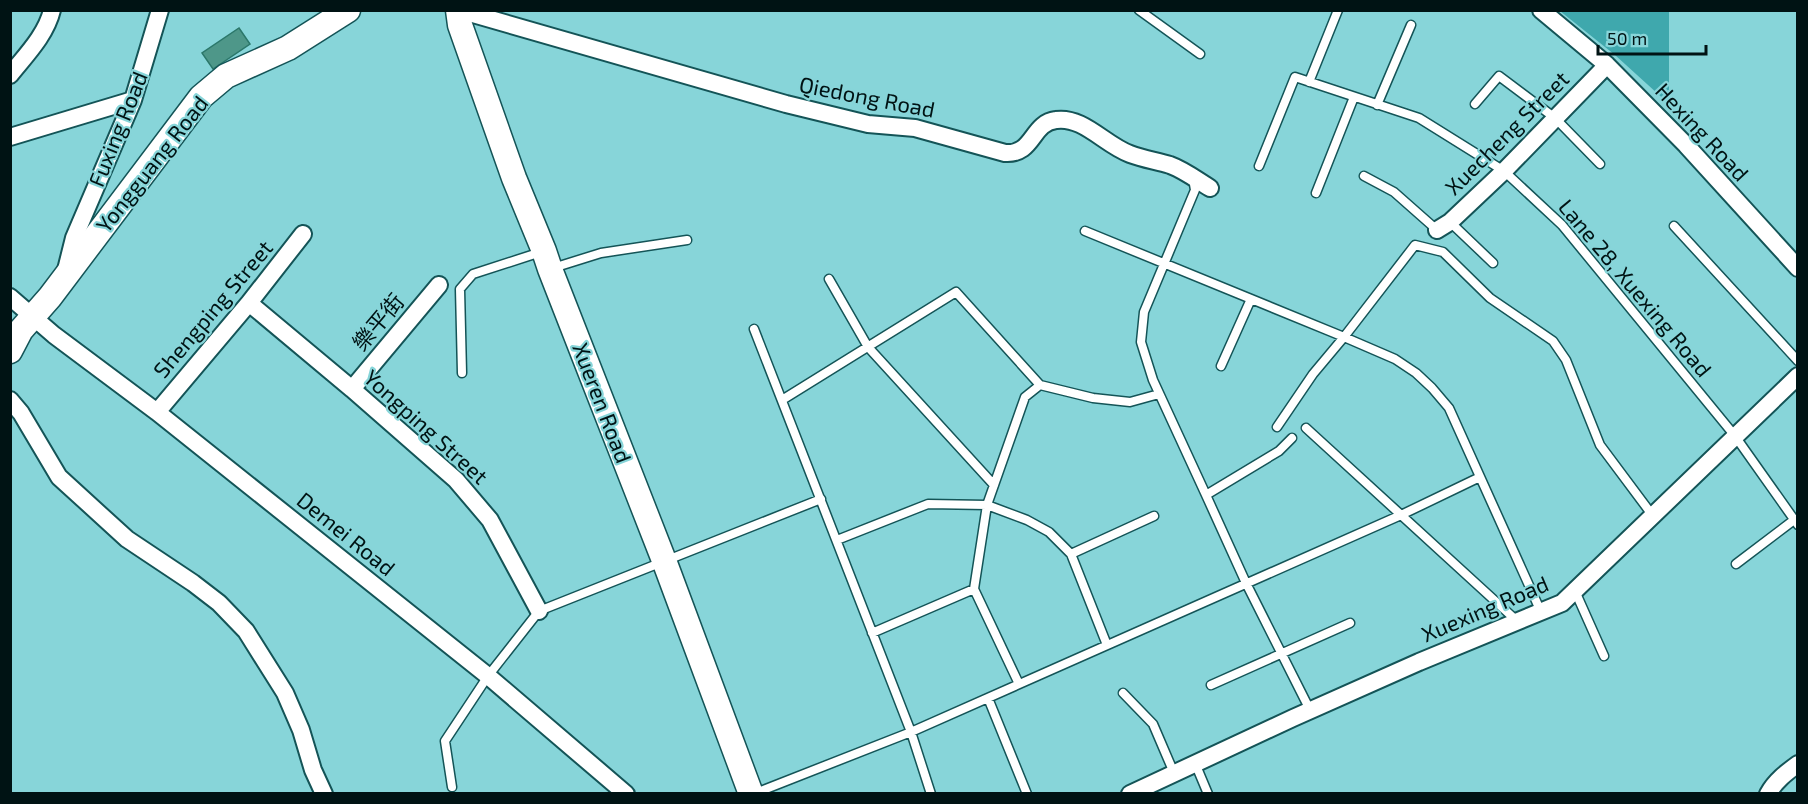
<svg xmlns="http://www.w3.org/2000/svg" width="1808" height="804" viewBox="0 0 1808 804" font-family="'Exo 2','Noto Sans TC',sans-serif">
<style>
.green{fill:#3fa8ad}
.building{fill:#4e9789;stroke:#2b776a;stroke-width:1.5}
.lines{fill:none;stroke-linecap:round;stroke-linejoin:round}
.lane-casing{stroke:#145457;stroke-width:11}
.street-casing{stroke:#145457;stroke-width:20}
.secondary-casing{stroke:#145457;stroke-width:27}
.lane{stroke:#fff;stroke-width:8}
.street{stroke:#fff;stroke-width:16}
.secondary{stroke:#fff;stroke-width:24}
.labels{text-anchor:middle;stroke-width:4.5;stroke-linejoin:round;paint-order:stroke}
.street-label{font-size:22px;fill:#001314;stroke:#87d5d9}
</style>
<rect width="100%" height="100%" fill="#87d5d9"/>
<path class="green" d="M1560,11H1669V104L1615,55Z"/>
<path class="building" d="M239,28L250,44L213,69L202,53Z"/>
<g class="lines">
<defs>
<path id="lane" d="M1139,10L1200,54
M1309,82L1338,10
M1475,104L1499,76L1555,118L1600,164
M1377,105L1411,25
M1259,166L1295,77L1419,118L1504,171L1562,225L1735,436L1798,525
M1364,176L1394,192L1437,230
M1193,178L1195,190L1144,312L1141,342L1153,380L1206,495L1246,583L1310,710
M1316,193L1354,97
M1450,222L1493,263
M1674,226L1798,361
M1085,231L1344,337L1395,359L1416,373L1432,388L1449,408L1541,612
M553,268L601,253L687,240
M829,279L868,347L994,485
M754,329L911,732L931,794
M1221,366L1251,299
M462,373L460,289L473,274L541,252
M1040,385L1093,398L1130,402L1159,394
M782,400L956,292L1040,385
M1277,427L1313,374L1344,337L1415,245L1443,252L1490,298L1553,341L1566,360L1600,445L1653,516
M1306,428L1517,621
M1206,495L1279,451L1292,438
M837,540L928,504L987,505L1027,520L1049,532L1071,554L1107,645
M1071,554L1154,516
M1736,564L1794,520
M974,589L1019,684
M1575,591L1604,656
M872,633L974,589L987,505L1025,397L1040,385
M1211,685L1350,623
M1123,693L1153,724L1174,773
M988,698L1027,794
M1195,763L1208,794
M452,787L445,741L488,676L539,611L821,499
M753,794L911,732L1401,515L1480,477"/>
<path id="street" d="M459,10L786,104L868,124L915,128L1005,153C1034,155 1031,123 1056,120C1083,116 1105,145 1130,154C1143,159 1157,161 1170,165C1184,170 1197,180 1210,188
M1541,10L1607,65L1686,145L1798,268
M10,75C26,55 46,35 52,10
M10,137L133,100
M1437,230L1450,222L1504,171L1607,65
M66,270L74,238L133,100L160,10
M10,297L54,335L157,412L488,676L626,794
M249,303L352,389L456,480L490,520L539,611
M352,389L439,285
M10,400L21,413L59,477L127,539L193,583L219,603L246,631L285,693L301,730L313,770L324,794
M157,412L249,303L303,234
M1130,794L1293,718L1419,662L1562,603L1798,376
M1768,794C1775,781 1787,772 1798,764"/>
<path id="secondary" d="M458,10L460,25L514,178L544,251L550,269L665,563L751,794
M10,351L21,330L50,297L201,97L226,76L288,48L348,10"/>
</defs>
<use href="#lane" class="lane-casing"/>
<use href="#street" class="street-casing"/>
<use href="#secondary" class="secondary-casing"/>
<use href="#lane" class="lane"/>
<use href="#street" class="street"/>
<use href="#secondary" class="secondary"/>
</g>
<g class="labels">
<g class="street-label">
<text transform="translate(867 97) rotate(11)" y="8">Qiedong Road</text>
<text transform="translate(118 129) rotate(-68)" y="8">Fuxing Road</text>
<text transform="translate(1702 132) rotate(47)" y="8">Hexing Road</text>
<text transform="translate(1507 133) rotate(-45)" y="8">Xuecheng Street</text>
<text transform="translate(152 164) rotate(-52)" y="8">Yongguang Road</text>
<text transform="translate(1635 288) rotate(50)" y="8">Lane 28, Xuexing Road</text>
<text transform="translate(213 309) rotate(-50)" y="8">Shengping Street</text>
<text transform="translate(378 322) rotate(-50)" y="8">樂平街</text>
<text transform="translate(602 403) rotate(69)" y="8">Xueren Road</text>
<text transform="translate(426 427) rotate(42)" y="8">Yongping Street</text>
<text transform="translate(346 534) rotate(39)" y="8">Demei Road</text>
<text transform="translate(1485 609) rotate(-23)" y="8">Xuexing Road</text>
</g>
</g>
<rect width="1808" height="804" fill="none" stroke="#001314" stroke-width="24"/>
<path d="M1598 45v9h108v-9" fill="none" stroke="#001314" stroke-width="3"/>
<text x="1607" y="45" font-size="18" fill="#001314" stroke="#87d5d9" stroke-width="4.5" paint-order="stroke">50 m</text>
</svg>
